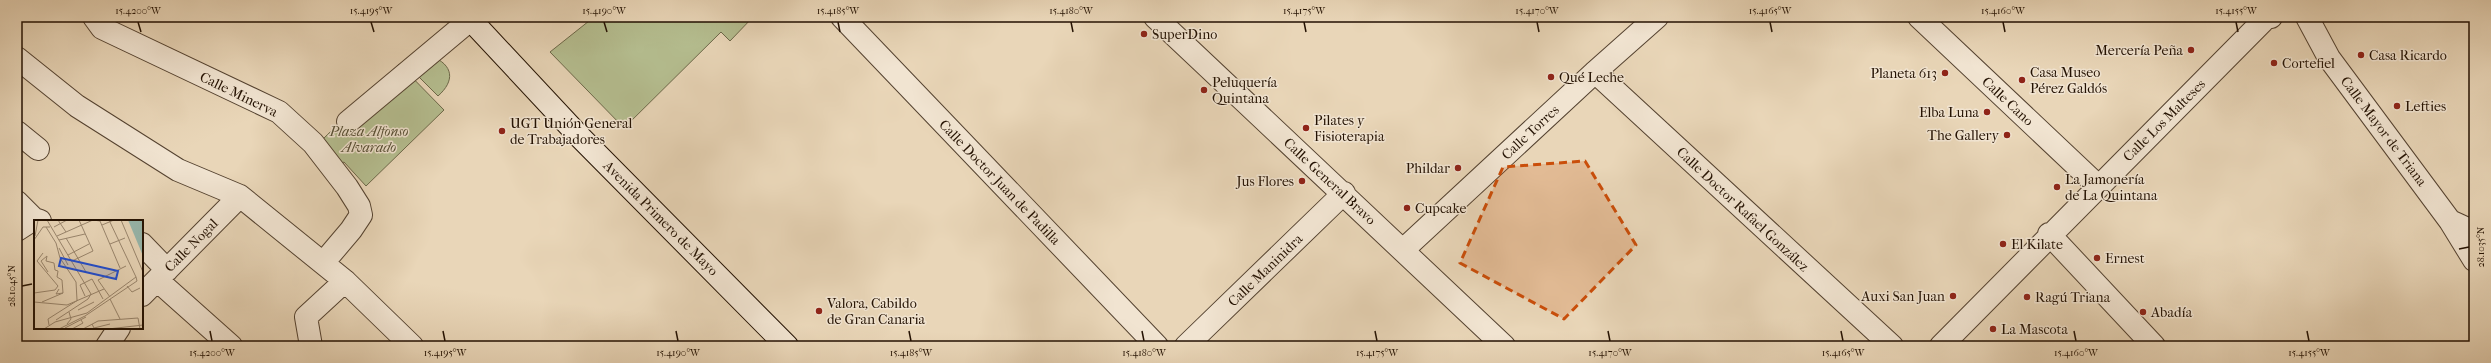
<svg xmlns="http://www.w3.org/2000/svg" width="2491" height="363" viewBox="0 0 2491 363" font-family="'IM FELL French Canon',serif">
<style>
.green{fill:#b5be90;stroke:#6c6849}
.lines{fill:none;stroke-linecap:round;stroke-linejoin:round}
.street-casing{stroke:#544230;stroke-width:24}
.secondary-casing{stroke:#231102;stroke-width:24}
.street{stroke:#f1e4d1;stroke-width:22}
.secondary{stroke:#f1e4d1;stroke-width:22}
.marked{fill:#ca4e0a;fill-opacity:0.2;stroke:#ca4e0a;stroke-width:3;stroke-dasharray:8 5;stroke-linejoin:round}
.ticks{fill:none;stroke:#231102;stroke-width:1.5}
.poi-dot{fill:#8f2418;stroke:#f1e4d1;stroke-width:1.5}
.labels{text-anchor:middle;stroke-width:3;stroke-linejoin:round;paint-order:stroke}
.poi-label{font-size:14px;fill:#231102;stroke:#f1e4d1;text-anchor:start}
.street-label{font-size:14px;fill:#231102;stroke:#f1e4d1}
.park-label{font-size:14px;font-style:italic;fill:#564e34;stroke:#f1e4d1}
.inset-road{fill:none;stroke:#9a876f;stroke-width:1}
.view{fill:#1d4ed8;fill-opacity:0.15;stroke:#1d4ed8;stroke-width:2}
.inset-edge{fill:none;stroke:#231102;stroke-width:2}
.neatline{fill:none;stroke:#231102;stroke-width:1.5}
.ticks-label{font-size:10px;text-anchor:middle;fill:#231102}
</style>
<rect width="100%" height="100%" fill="#e9d6b8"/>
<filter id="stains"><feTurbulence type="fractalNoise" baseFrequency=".005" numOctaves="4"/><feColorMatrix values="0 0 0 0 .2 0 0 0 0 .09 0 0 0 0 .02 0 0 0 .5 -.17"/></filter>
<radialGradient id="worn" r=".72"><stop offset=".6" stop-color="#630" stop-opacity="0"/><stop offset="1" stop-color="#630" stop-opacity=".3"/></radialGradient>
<path class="green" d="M594,17H753L730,41L721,32L624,128L550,52Z
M431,56C454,65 455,81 438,96L409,67Z
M399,64L444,110L366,186L344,162L340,164L321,141Z"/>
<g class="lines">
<defs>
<path id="street" d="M94,17L102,28L279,112L313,143L347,187L359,206L361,215L351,230L323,263
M842,17L1157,346
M1155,17L1504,346
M1919,17L2098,186
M2307,17L2329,58L2450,221L2474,232
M17,58L77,106L178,170L240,196L345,281L412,346
M1595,72L1892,346
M348,122L470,20
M17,132L38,149
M17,202L34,219L40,221
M2450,221L2474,260
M17,230L34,219L36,221
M2049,234L2154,346
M142,244L167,270
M1404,249L1595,72L1657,17
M157,280L231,346
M142,295L240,196
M107,346L119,328
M311,346L306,317L345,281
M1186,346L1344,193
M1941,346L2266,18L2271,17"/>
<path id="secondary" d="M468,17L580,137L787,346"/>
</defs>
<use href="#street" class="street-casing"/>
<use href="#secondary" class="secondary-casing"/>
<use href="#street" class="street"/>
<use href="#secondary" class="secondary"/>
</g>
<path class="marked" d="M1585,161L1636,245L1564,319L1460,263L1503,167Z"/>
<path class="ticks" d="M138,22L141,32M371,22L374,32M604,22L607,32M838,22L840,32M1071,22L1073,32M1304,22L1306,32M1537,22L1539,32M1770,22L1772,32M2003,22L2005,32M2236,22L2238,32M2459,249L2469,247M22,286L32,284M210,331L212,341M443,331L445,341M676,331L678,341M909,331L911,341M1142,331L1144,341M1375,331L1377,341M1608,331L1610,341M1841,331L1843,341M2074,331L2076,341M2307,331L2309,341"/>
<g class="poi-dot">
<circle cx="1144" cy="34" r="4"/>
<circle cx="2191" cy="50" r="4"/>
<circle cx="2361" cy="55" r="4"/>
<circle cx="2274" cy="63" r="4"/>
<circle cx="1945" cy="73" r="4"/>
<circle cx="1551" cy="77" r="4"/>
<circle cx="2022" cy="80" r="4"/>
<circle cx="1204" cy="90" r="4"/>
<circle cx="2397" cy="106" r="4"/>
<circle cx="1987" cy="112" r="4"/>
<circle cx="1306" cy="128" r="4"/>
<circle cx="502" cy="131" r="4"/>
<circle cx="2007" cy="135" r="4"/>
<circle cx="1458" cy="168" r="4"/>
<circle cx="1302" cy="181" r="4"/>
<circle cx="2057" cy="187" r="4"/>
<circle cx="1407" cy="208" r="4"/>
<circle cx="2003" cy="244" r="4"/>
<circle cx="2097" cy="258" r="4"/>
<circle cx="1953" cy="296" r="4"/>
<circle cx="2027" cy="297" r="4"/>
<circle cx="819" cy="311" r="4"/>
<circle cx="2143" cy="312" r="4"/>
<circle cx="1993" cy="329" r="4"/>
</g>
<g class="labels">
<g class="poi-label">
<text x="1152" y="39">SuperDino</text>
<text x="2183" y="55" text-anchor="end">Mercería Peña</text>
<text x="2369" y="60">Casa Ricardo</text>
<text x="2282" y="68">Cortefiel</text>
<text x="2030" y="77">Casa Museo<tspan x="2030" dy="16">Pérez Galdós</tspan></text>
<text x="1937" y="78" text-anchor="end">Planeta 613</text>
<text x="1559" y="82">Qué Leche</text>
<text x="1212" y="87">Peluquería<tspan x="1212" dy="16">Quintana</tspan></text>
<text x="2405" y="111">Lefties</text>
<text x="1979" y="117" text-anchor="end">Elba Luna</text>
<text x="1314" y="125">Pilates y<tspan x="1314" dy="16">Fisioterapia</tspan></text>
<text x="510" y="128">UGT Unión General<tspan x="510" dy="16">de Trabajadores</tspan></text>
<text x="1999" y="140" text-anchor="end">The Gallery</text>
<text x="1450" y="173" text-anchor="end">Phildar</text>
<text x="2065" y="184">La Jamonería<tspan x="2065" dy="16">de La Quintana</tspan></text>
<text x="1294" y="186" text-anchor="end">Jus Flores</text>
<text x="1415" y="213">Cupcake</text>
<text x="2011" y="249">El Kilate</text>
<text x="2105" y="263">Ernest</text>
<text x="1945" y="301" text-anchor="end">Auxi San Juan</text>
<text x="2035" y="302">Ragú Triana</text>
<text x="827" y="308">Valora, Cabildo<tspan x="827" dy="16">de Gran Canaria</tspan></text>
<text x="2151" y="317">Abadía</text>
<text x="2001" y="334">La Mascota</text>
</g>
<g class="street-label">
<text transform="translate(239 94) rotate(26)" y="5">Calle Minerva</text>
<text transform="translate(2008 101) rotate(43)" y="5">Calle Cano</text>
<text transform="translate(2164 120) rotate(-45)" y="5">Calle Los Malteses</text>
<text transform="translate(2384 131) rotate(53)" y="5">Calle Mayor de Triana</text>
<text transform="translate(1530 132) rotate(-43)" y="5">Calle Torres</text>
<text transform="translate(1330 181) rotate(43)" y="5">Calle General Bravo</text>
<text transform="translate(1000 182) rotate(46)" y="5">Calle Doctor Juan de Padilla</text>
<text transform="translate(1743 209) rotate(43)" y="5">Calle Doctor Rafael González</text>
<text transform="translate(661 218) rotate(45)" y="5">Avenida Primero de Mayo</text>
<text transform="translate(191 245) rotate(-45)" y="5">Calle Nogal</text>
<text transform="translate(1265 270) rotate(-44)" y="5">Calle Maninidra</text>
</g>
<g class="park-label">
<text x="369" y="136">Plaza Alfonso<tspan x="369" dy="16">Alvarado</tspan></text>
</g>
</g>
<g transform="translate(34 220)">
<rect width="109" height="109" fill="#e9d6b8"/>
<path d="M94,0H109V36Z" fill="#97b9af"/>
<path class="inset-road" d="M13,0L57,74M24,0L32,12M59,0L66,1L86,48M75,0L102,57M87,0L109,52M68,5L80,0M12,7L22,23L26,38L42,62L43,80M20,7L33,0M1,16L4,0M23,16L59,0M32,18L52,52M0,20L9,7H16M25,20L51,14M76,24L91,18M25,28L34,45M34,35L55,24M38,41L59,31L45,0M14,52L7,41L13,36L12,41L20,43L21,50L24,51L23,57L28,60L29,73M93,66L98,72L106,68M25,69L22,74L29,73M0,73L21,70L24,66L3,41L9,33M51,76L46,65L58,59L69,79M76,77L64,60L92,46M76,79L86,99M0,82L33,85L70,69M8,82L29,73M44,90L60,82M22,100L54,79L57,74M33,104L37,99L35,92M58,104L60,108L76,104M15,105L14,99L44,80M31,108L52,97M10,109L21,102L53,93L102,57L103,61L51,96L25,109M38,109L49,103L47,100M49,109L64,101L104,98L106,109M74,109L109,105"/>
<path class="view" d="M27,38L84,51L82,59L25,46Z"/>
<rect width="109" height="109" class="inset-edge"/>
</g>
<rect width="2491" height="363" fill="none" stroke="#e9d6b8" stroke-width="44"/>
<rect x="22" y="22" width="2447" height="319" class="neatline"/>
<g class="ticks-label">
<text x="138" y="14">15.4200°W</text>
<text x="371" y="14">15.4195°W</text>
<text x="604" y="14">15.4190°W</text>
<text x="838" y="14">15.4185°W</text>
<text x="1071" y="14">15.4180°W</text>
<text x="1304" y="14">15.4175°W</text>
<text x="1537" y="14">15.4170°W</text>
<text x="1770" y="14">15.4165°W</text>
<text x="2003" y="14">15.4160°W</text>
<text x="2236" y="14">15.4155°W</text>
<text transform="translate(2480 247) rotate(-90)" y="4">28.1035°N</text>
<text transform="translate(11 286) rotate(-90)" y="4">28.1045°N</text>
<text x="212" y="356">15.4200°W</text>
<text x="445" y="356">15.4195°W</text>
<text x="678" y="356">15.4190°W</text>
<text x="911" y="356">15.4185°W</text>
<text x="1144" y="356">15.4180°W</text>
<text x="1377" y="356">15.4175°W</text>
<text x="1610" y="356">15.4170°W</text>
<text x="1843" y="356">15.4165°W</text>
<text x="2076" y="356">15.4160°W</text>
<text x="2309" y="356">15.4155°W</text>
</g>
<rect width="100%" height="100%" filter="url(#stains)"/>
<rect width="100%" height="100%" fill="url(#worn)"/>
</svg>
